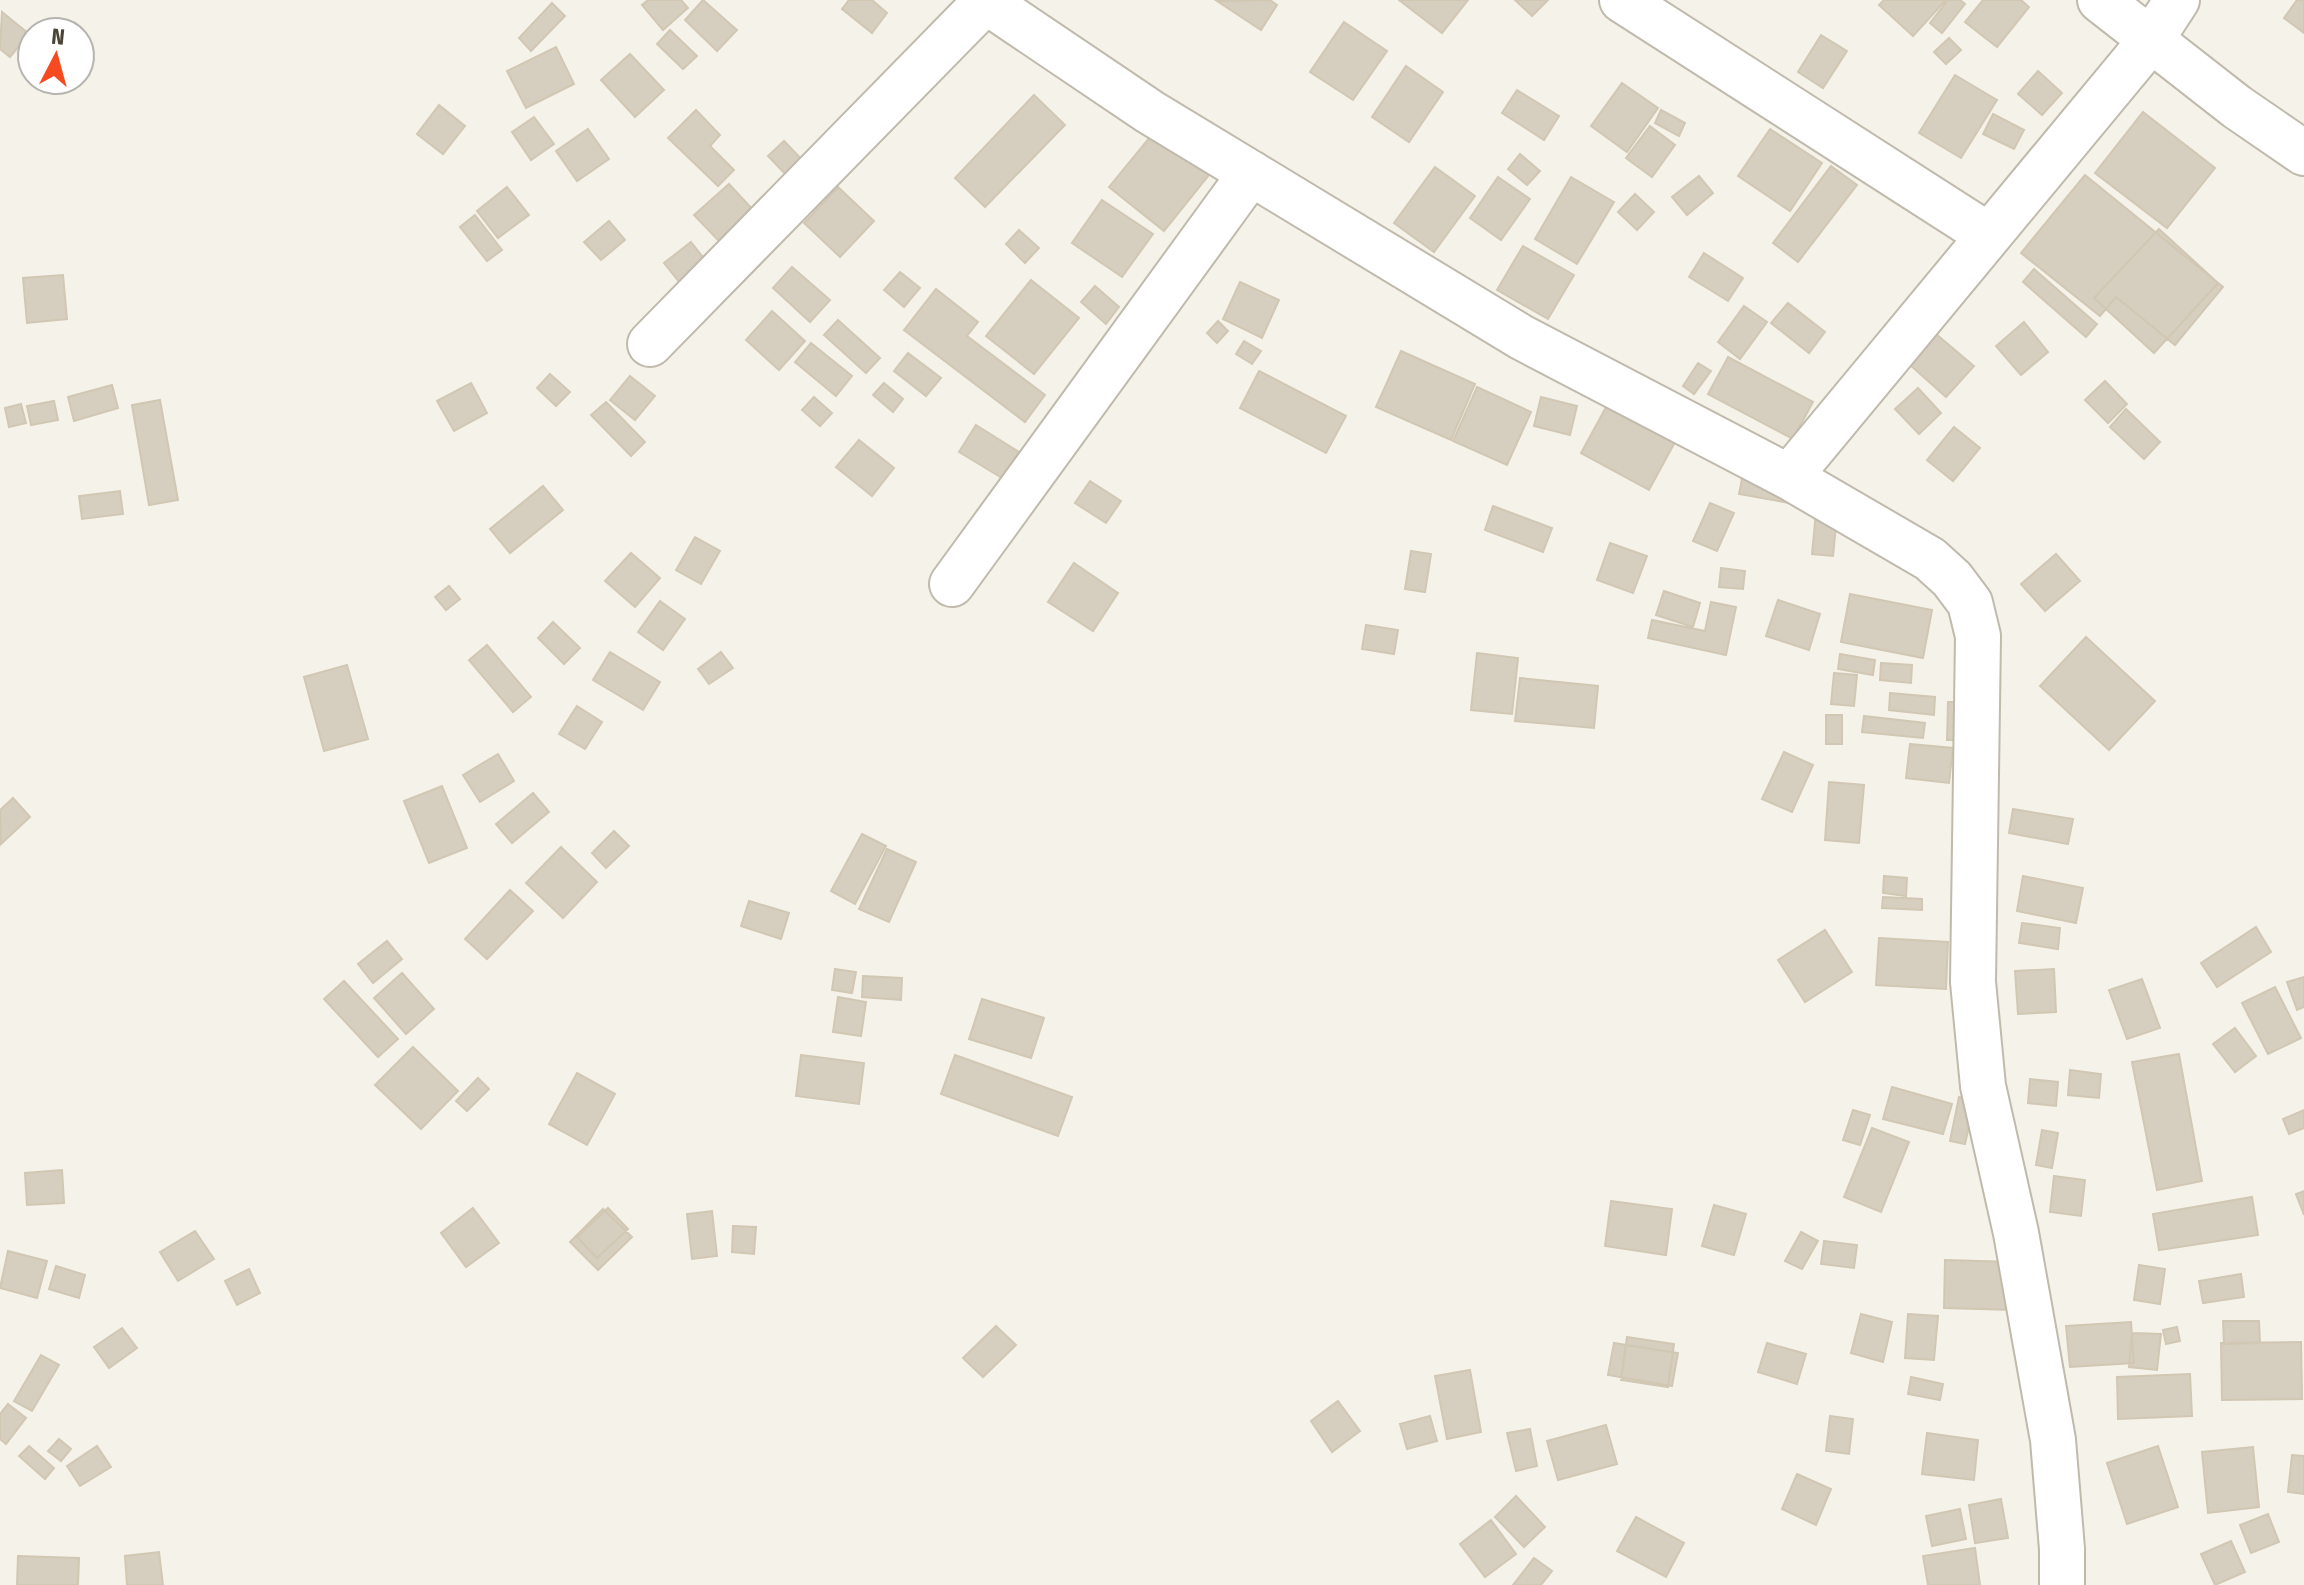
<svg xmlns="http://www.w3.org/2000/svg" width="2304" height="1585" viewBox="0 0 2304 1585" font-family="'Fira Sans Condensed',sans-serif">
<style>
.building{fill:#d6cebf;stroke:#d1c7b3;stroke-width:2}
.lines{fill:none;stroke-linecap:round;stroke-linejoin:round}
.minor-casing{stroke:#c0baac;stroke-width:48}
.minor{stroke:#fff;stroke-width:44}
</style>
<rect width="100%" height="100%" fill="#f5f2ea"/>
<path class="building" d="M648,0H681L688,8L663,30L642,5Z
M703,0L737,30L717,51L685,20Z
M849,0H872L887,13L872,33L842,9Z
M1270,0L1277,5L1261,30L1217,1Z
M1399,0H1468L1442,33Z
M1515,0H1548L1532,16Z
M1884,0H1946L1913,36L1879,5Z
M1948,0H1960L1965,4L1942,33L1930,23Z
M1983,0H2021L2029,7L1997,47L1965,22Z
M2297,0H2304V33L2284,18Z
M552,3L565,16L531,51L519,38Z
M2,12L29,34L10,57L0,49Z
M1344,22L1387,51L1353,100L1310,72Z
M670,30L697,56L683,69L657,44Z
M1821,35L1847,51L1823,88L1798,72Z
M1949,38L1961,50L1946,64L1934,52Z
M556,47L574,84L526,108L507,71Z
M630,54L664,90L635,117L601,80Z
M1406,66L1443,92L1409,142L1372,117Z
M2038,71L2062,93L2042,115L2018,94Z
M1955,75L1997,100L1961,158L1919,133Z
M1622,83L1658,108L1627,152L1591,126Z
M1517,90L1559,116L1544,140L1502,113Z
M1034,95L1065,125L985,207L955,178Z
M439,105L465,126L443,154L417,134Z
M696,110L720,135L710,146L734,170L718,186L668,138Z
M1661,110L1685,123L1679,136L1655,123Z
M2143,112L2215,168L2167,228L2095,173Z
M1993,114L2024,130L2014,149L1983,134Z
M534,117L554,144L531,160L512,132Z
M1650,126L1675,145L1652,177L1626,158Z
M588,129L609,159L577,181L556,151Z
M1770,129L1822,163L1790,211L1738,176Z
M1155,131L1209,175L1164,231L1109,187Z
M784,141L809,167L793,182L768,156Z
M1520,154L1540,171L1527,185L1508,169Z
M1831,166L1857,185L1798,262L1773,243Z
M1435,167L1475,196L1434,252L1394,223Z
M2085,175L2223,287L2175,345L2116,297L2100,316L2021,253Z
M1699,176L1713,193L1687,215L1672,197Z
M1498,177L1530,199L1501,240L1470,218Z
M1571,177L1614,202L1577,264L1535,239Z
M729,184L754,211L720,242L694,215Z
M507,187L529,215L498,238L477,211Z
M838,187L874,221L840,257L804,223Z
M1635,194L1654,212L1637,230L1618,212Z
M1102,200L1153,234L1122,277L1072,243Z
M475,215L502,250L487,261L460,227Z
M609,221L625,240L601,260L584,242Z
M2159,229L2218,283L2154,353L2094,298Z
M1019,230L1039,248L1025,263L1006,244Z
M691,242L706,261L680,283L664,263Z
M1523,246L1574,275L1548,319L1497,290Z
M1704,253L1743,278L1728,301L1689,277Z
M792,267L830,300L810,322L773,288Z
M2034,269L2097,324L2086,337L2023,282Z
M900,272L920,288L904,307L884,290Z
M63,275L67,319L27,323L23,278Z
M1031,280L1079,318L1034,374L986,336Z
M1240,282L1279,300L1262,338L1223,319Z
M1095,286L1119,307L1106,324L1081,302Z
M936,289L978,322L967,336L1045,395L1025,422L904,330Z
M1788,303L1825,332L1809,353L1771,323Z
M1744,306L1767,322L1740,359L1718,342Z
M772,311L805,341L779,370L746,340Z
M838,320L880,358L866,373L824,335Z
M1218,321L1228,331L1217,343L1207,333Z
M2024,322L2048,352L2021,375L1996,346Z
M1936,334L1974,366L1946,397L1909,364Z
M1244,341L1261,351L1252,364L1236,354Z
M811,343L852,376L836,396L795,362Z
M1401,351L1475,384L1451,440L1376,407Z
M908,353L941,378L926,396L894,371Z
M1728,357L1813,402L1793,439L1708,394Z
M1698,363L1711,371L1694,394L1683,386Z
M1259,371L1346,416L1326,453L1240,408Z
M550,374L570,392L556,406L537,388Z
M630,376L655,396L635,420L610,400Z
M2105,381L2127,404L2108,423L2085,400Z
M471,383L487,413L454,431L437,401Z
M884,383L903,399L893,412L873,395Z
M112,385L118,408L74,421L68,397Z
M1477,387L1531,412L1507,465L1453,441Z
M1918,388L1941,413L1919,434L1895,409Z
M1612,396L1680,433L1649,490L1581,453Z
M814,397L832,413L820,426L802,410Z
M1541,397L1577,406L1570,435L1534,426Z
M160,400L178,500L149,505L132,405Z
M54,401L58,420L31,425L27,406Z
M606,402L645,442L631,456L591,415Z
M21,404L26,423L9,427L5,408Z
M2126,409L2160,442L2144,459L2110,427Z
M976,425L1019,452L1002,478L959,452Z
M1954,427L1980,448L1953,481L1927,460Z
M859,440L894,468L872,496L836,467Z
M1744,469L1795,479L1790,503L1739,494Z
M1090,481L1121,501L1106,523L1075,503Z
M543,486L563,510L510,553L490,529Z
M120,491L123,514L82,519L79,496Z
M1710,503L1734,513L1717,551L1693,541Z
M1493,506L1552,528L1543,552L1485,530Z
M1816,512L1837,515L1833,556L1812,554Z
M695,537L720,551L701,584L676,570Z
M1610,543L1647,556L1633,593L1597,580Z
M1411,551L1431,554L1425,592L1405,589Z
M631,553L660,578L635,607L605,581Z
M2056,554L2080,581L2045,611L2021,584Z
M1074,563L1118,593L1093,631L1048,602Z
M1721,568L1745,571L1743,589L1719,587Z
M449,586L460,599L446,610L435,597Z
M1664,591L1700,603L1693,627L1656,615Z
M1850,594L1932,610L1923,658L1841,642Z
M1778,600L1820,614L1809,650L1766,636Z
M660,601L685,619L663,650L638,632Z
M1711,602L1736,607L1726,655L1648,638L1652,620L1705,631Z
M553,622L580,648L564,664L538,638Z
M1366,625L1398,630L1394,654L1362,649Z
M2086,637L2155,701L2109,750L2040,686Z
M487,645L531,697L513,712L469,660Z
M610,652L660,682L643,710L593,680Z
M721,652L733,668L709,684L698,669Z
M1477,653L1518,658L1512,714L1471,710Z
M1840,654L1875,660L1873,675L1838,669Z
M1881,663L1912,665L1911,683L1880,680Z
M347,665L368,739L324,751L304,677Z
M1834,673L1857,675L1854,706L1831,704Z
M1520,678L1598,686L1594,728L1515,721Z
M1890,693L1935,697L1934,715L1889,710Z
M1948,702H1965V740H1947Z
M577,706L602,722L585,749L559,734Z
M1826,715H1842V744H1826Z
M1864,716L1925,723L1923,738L1862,732Z
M1910,744L1953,748L1949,783L1906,778Z
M1784,752L1813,765L1792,812L1762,799Z
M498,754L514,781L480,802L463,775Z
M1829,782L1864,785L1859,843L1825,840Z
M442,786L467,848L429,863L404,801Z
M533,793L549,812L512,843L496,824Z
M13,798L30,817L1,844L0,810Z
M2013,809L2073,819L2068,844L2009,833Z
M614,831L629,846L606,868L592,853Z
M862,834L886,846L855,904L831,891Z
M561,847L597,882L563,918L526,883Z
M887,849L916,862L889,922L859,909Z
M1884,876L1907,878L1906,896L1883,893Z
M2023,876L2083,888L2076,923L2017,911Z
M510,890L533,911L487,959L465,939Z
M1883,897L1922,899V910L1882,908Z
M749,901L789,913L781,939L741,926Z
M2022,923L2060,928L2058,949L2019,943Z
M2256,927L2271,952L2217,987L2201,963Z
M1825,930L1852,972L1805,1002L1778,960Z
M1879,938L1948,942L1946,989L1876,985Z
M387,941L402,959L373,983L358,964Z
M835,969L856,972L852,993L832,990Z
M2054,969L2056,1012L2018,1014L2015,971Z
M402,973L434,1009L406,1034L374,998Z
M863,976L902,978L901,1000L862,997Z
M2304,977V1007L2297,1010L2287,982Z
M2142,979L2160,1028L2127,1039L2109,990Z
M344,981L398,1039L378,1057L324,999Z
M2275,987L2301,1038L2268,1054L2242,1003Z
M838,997L866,1002L861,1036L833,1032Z
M982,999L1044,1018L1031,1058L969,1039Z
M2235,1028L2256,1056L2235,1072L2213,1044Z
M413,1047L458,1091L421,1129L375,1085Z
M2179,1054L2202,1181L2157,1190L2132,1062Z
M801,1055L864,1063L859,1104L796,1096Z
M955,1055L1072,1097L1058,1136L941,1094Z
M2070,1070L2101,1074L2099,1098L2068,1095Z
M577,1073L615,1094L587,1145L549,1124Z
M478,1078L489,1089L467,1111L456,1101Z
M2030,1079L2058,1082L2056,1106L2028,1103Z
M1892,1087L1952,1104L1943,1134L1883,1119Z
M1959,1097L1975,1100L1965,1144L1950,1141Z
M1853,1110L1870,1115L1860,1145L1843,1140Z
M2304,1110V1128L2289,1134L2283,1119Z
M1872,1128L1909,1142L1881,1212L1844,1197Z
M2042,1130L2058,1133L2052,1168L2036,1165Z
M62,1170L64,1203L27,1205L25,1173Z
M2054,1176L2085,1180L2081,1216L2050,1212Z
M2304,1191V1215L2296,1194Z
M2252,1197L2258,1235L2159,1250L2153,1214Z
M1611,1201L1672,1209L1666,1255L1605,1246Z
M1714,1205L1746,1214L1734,1255L1702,1246Z
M473,1208L499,1243L466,1267L441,1233Z
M608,1208L628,1229L597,1258L577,1237Z
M603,1209L632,1237L598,1270L570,1242Z
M712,1211L717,1256L692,1259L687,1214Z
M733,1226L756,1227L754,1254L732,1252Z
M195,1231L214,1259L178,1281L160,1252Z
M1801,1232L1818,1241L1802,1269L1785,1261Z
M1824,1241L1857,1245L1854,1268L1821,1264Z
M8,1251L47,1261L37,1298L0,1288Z
M1945,1260L2013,1262L2012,1310L1944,1308Z
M2139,1265L2165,1269L2160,1304L2134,1300Z
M56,1266L85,1275L79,1298L49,1289Z
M249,1269L260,1293L237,1305L225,1281Z
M2241,1274L2244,1297L2203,1303L2199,1281Z
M1861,1314L1892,1322L1883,1362L1851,1353Z
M1908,1314L1938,1316L1934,1360L1905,1358Z
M2223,1321H2259L2260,1343L2224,1344Z
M2131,1322L2134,1363L2070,1367L2066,1326Z
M996,1326L1016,1345L983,1377L963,1358Z
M2177,1327L2180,1341L2166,1344L2163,1330Z
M122,1328L137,1348L109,1368L94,1347Z
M2132,1333L2161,1334L2157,1370L2129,1367Z
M1627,1337L1674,1344L1668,1387L1621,1380Z
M2301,1342L2302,1399L2222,1400L2221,1343Z
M1614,1343L1678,1353L1672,1386L1608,1375Z
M1767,1343L1806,1354L1797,1384L1758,1372Z
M41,1355L59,1365L32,1411L14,1401Z
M1470,1370L1481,1432L1447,1439L1435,1376Z
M2190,1374L2192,1416L2118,1419L2117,1377Z
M1911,1377L1943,1384L1940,1400L1908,1394Z
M1338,1401L1360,1431L1332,1452L1311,1421Z
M8,1404L26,1418L6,1444L0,1439V1414Z
M1430,1416L1437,1441L1407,1449L1400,1424Z
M1830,1416L1853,1419L1849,1454L1826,1451Z
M1606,1425L1617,1464L1558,1480L1547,1441Z
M1530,1429L1537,1466L1516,1471L1507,1433Z
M1927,1433L1978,1440L1974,1480L1922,1474Z
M59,1439L71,1449L61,1461L48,1451Z
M29,1446L54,1468L45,1479L19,1456Z
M97,1446L111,1467L80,1486L67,1466Z
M2158,1446L2178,1507L2127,1524L2107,1463Z
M2253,1447L2259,1507L2208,1513L2202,1452Z
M2292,1455L2304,1456V1494L2288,1492Z
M1797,1474L1831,1489L1816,1525L1782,1509Z
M1516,1496L1545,1527L1524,1547L1495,1517Z
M2001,1499L2008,1538L1975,1543L1969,1505Z
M1960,1509L1966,1539L1932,1546L1926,1516Z
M2268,1514L2279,1542L2251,1553L2240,1525Z
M1636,1517L1684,1543L1666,1577L1617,1551Z
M1491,1520L1516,1554L1485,1577L1460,1544Z
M2231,1541L2245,1572L2215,1585L2201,1554Z
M1975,1548L1980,1585H1928L1923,1556Z
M159,1552L163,1585H127L125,1556Z
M18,1556L79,1558L78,1585H17Z
M1534,1558L1552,1571L1541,1585H1513Z"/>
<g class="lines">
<defs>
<path id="minor" d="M984,0L1150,112L1521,337L1789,477L1930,559L1952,579L1970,603L1978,636L1973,982L1983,1086L2016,1233L2053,1440L2062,1549V1585
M1622,0L1988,235
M2100,0L2237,107L2304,153
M650,344L987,0
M1789,477L2151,40L2177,0
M952,584L1251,173"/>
</defs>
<use href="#minor" class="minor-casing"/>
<use href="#minor" class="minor"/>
</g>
<g transform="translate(56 56) rotate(6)"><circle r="38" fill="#ffffff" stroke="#b6b4af" stroke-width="2"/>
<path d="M0-6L14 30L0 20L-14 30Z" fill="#f64a20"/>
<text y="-12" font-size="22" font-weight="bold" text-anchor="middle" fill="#494338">N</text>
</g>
</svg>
